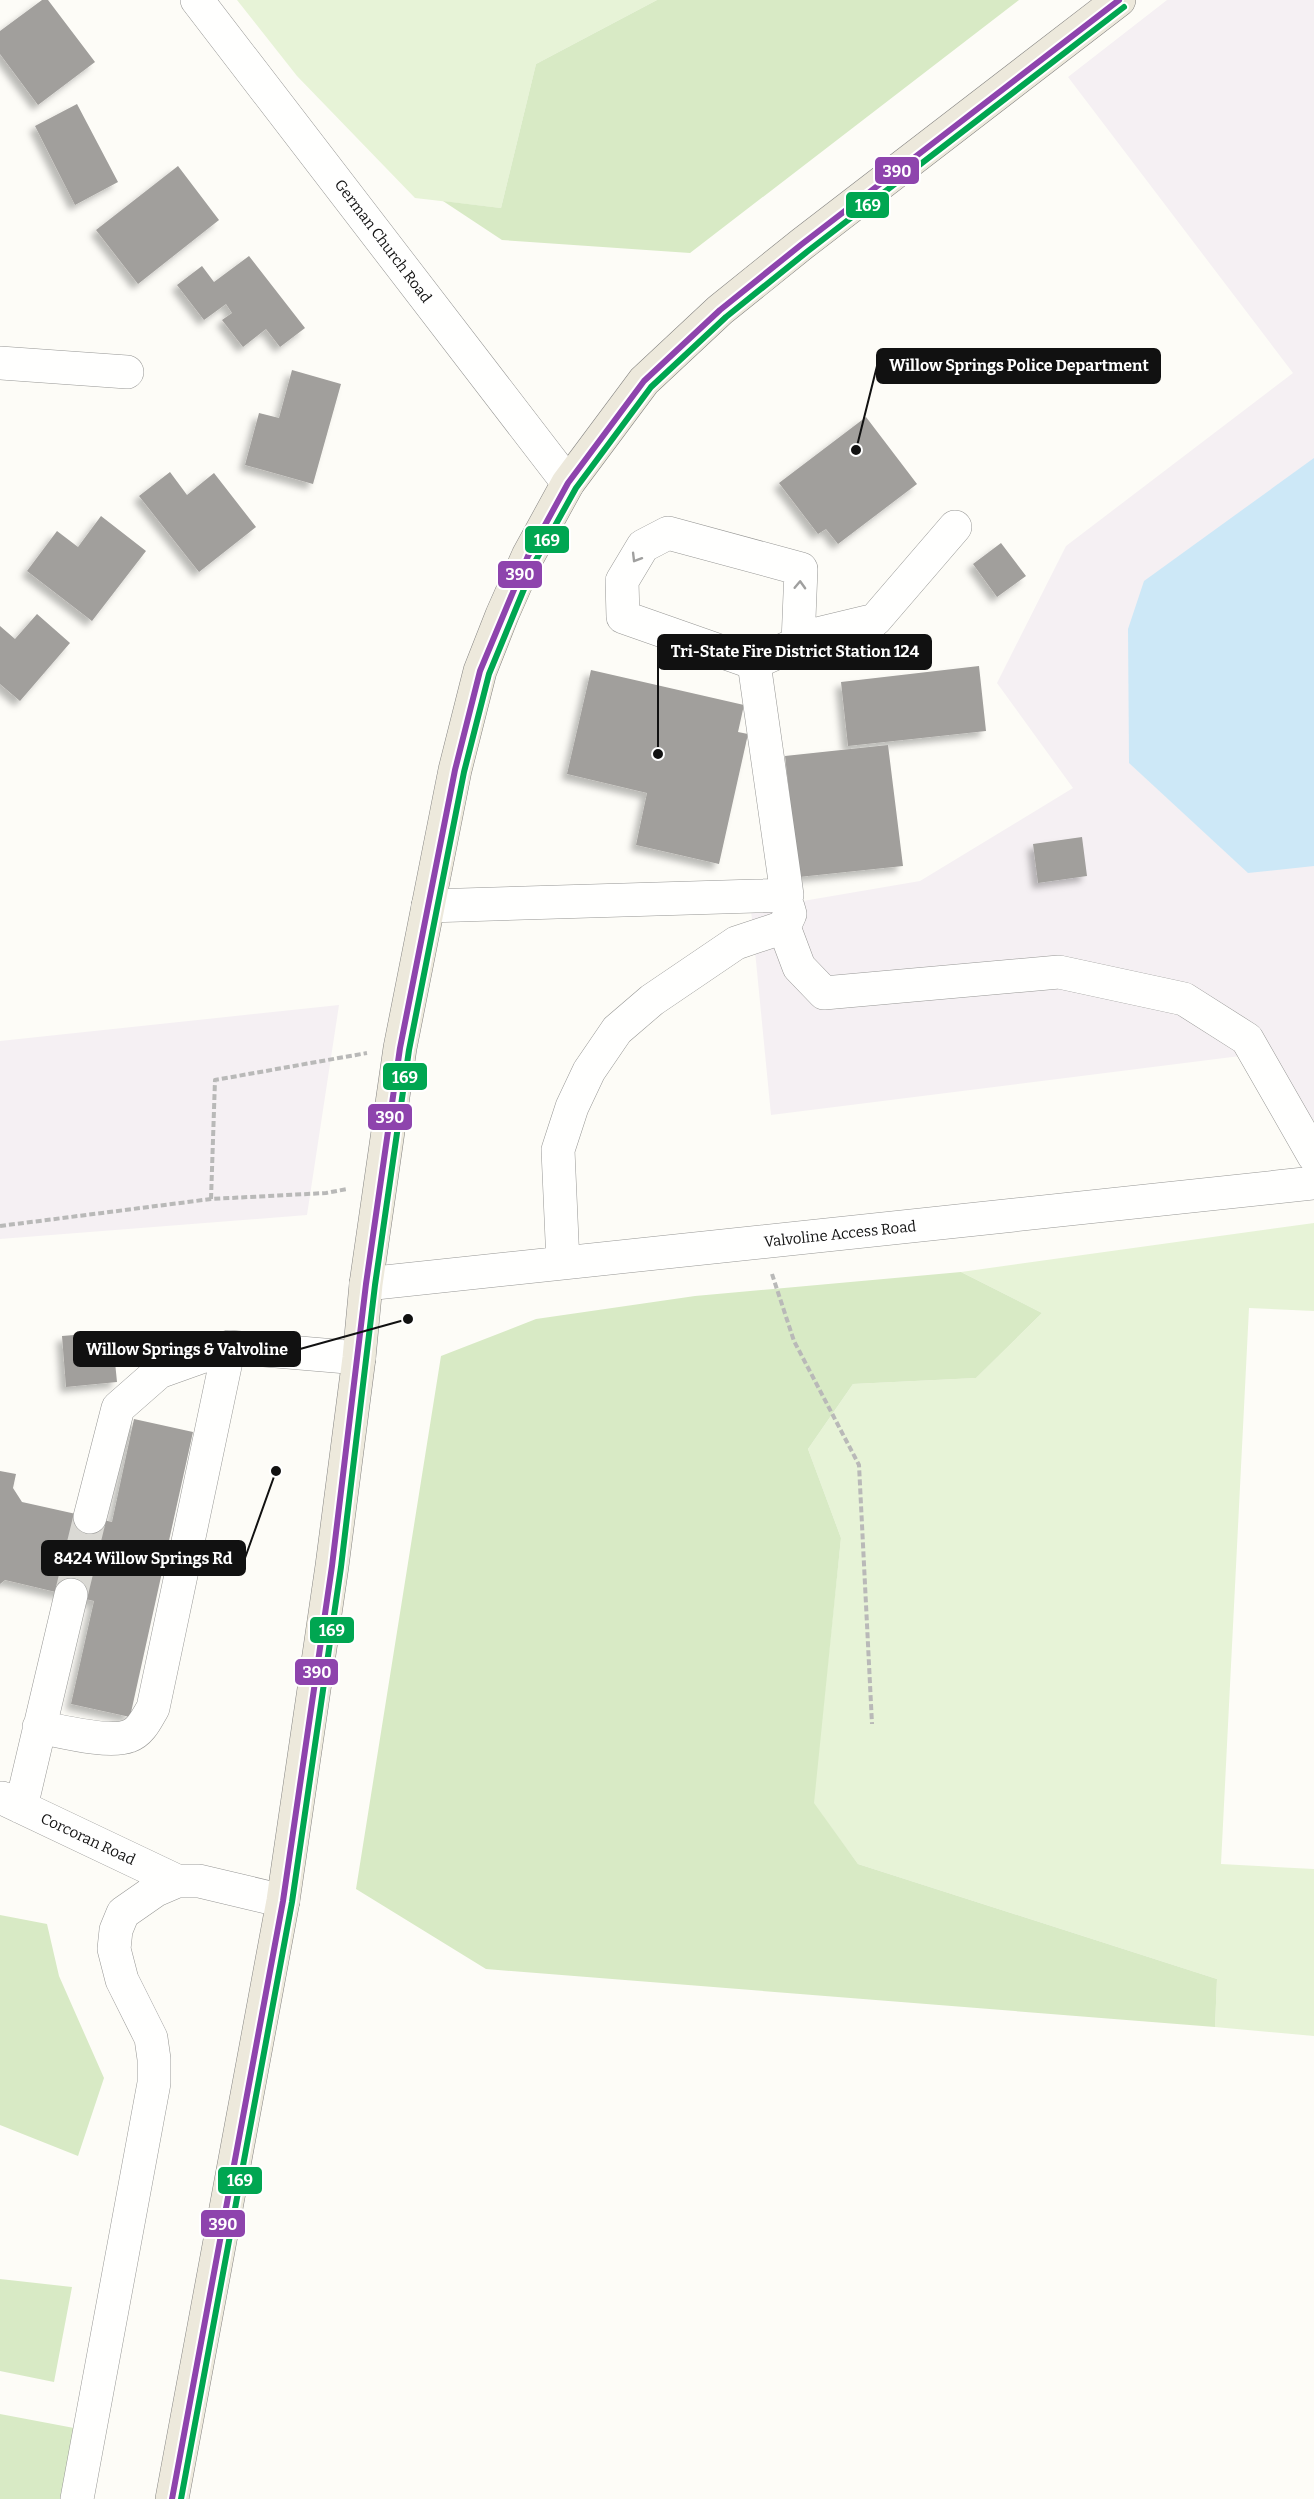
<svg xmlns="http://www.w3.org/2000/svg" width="1314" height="2499" viewBox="0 0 1314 2499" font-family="Bitter,serif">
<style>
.industrial{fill:#f5f0f3}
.green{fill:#e7f3d7}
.forest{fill:#d8eac5}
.water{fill:#cde8f7}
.building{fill:#a19f9c;filter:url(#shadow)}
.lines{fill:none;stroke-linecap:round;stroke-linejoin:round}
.minor-tunnel{stroke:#dad9d4;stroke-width:33;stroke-dasharray:33 16;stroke-linecap:butt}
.minor-casing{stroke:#979795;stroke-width:34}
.major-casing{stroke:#858482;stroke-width:34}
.path{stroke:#b9b9b8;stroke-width:4;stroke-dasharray:6 3;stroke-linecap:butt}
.minor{stroke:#fffffe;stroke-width:33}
.major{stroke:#ede9dc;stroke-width:33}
.bus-1-casing{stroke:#fff;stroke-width:10}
.bus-2-casing{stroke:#fff;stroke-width:10}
.bus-1{stroke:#8e44ad;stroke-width:6}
.bus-2{stroke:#00a651;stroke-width:6}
.oneway{stroke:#a0a09f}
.labels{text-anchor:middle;stroke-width:6;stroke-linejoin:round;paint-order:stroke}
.street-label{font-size:15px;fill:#111;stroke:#fff}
.leader{fill:none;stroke:#111;stroke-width:2}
.callout-dot{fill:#111;stroke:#fff;stroke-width:2}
.callout{fill:#111;stroke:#111;stroke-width:2}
.callout-label{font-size:16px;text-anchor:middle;font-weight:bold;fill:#fff}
.line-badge{stroke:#fff;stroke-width:2}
.badge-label{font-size:16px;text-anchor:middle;font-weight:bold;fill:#fff}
</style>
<defs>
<filter id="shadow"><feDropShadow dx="-5.5" dy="5.5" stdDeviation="3" flood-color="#0004"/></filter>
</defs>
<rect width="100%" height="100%" fill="#fdfcf7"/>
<path class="industrial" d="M1167,0H1314V1121L1264,1053L771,1115L751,910L920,881L1073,788L997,683L1066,546L1293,373L1068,77Z
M339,1005L307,1215L0,1239V1041Z"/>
<path class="green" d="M237,0H657L536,64L501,208L415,198L297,76Z
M1314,1223V1311L1249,1308L1221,1864L1314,1869V2036L1215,2027L1217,1979L858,1864L813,1803L841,1538L808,1449L853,1384L976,1378L1042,1313L961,1272Z"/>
<path class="forest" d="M657,0H1019L690,253L502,240L443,201L501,208L536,64Z
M961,1272L1042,1313L976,1378L853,1384L808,1449L841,1538L814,1803L858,1864L1217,1979L1215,2027L486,1969L356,1889L441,1356L536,1319L695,1296Z
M0,1915L47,1924L59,1976L104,2078L78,2156L0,2125Z
M0,2279L72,2287L54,2382L0,2371Z
M0,2414L74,2428L64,2499H0Z"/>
<path class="water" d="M1314,458V866L1248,873L1129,763L1128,629L1144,581Z"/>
<path class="building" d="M42,0H48L95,62L38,105L0,54V31Z
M77,104L118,182L75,205L35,126Z
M178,166L219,220L138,284L96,230Z
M249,256L305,328L280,347L266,329L243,347L222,320L232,313L226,304L204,320L177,285L202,266L214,282Z
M292,370L341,384L313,484L245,465L259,413L279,418Z
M866,417L917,484L838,544L826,529L818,534L779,483Z
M170,472L187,495L214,473L256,527L199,572L139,496Z
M101,516L146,551L92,621L27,571L57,531L78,547Z
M1001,543L1026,576L997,597L973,564Z
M37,614L70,643L20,701L0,684V626L15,639Z
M979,666L986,731L848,746L841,682Z
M591,670L744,705L738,732L748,734L719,864L636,845L647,793L567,774Z
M888,745L903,866L799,877L785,756Z
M1082,837L1087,876L1038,883L1033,844Z
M112,1332L117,1382L66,1387L62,1336Z
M134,1419L193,1432L130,1717L71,1704L94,1601L5,1580L0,1584V1471L16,1474L13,1488L22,1502L112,1522Z"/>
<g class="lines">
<path class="minor-tunnel" d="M71,1595L90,1517"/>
<defs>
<path id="minor" d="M197,0L568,483
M0,363L127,372
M754,663L623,617L622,581L643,546L668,533L801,569L798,643
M428,906L787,895L754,663L821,633L875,620L955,527
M784,927L799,967L824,993L1059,972L1184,999L1247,1039L1314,1156
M563,1263L558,1150L572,1107L589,1071L617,1030L652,1000L736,943L784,927L790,914L788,907
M366,1284L1314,1183
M90,1517L118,1408L159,1372L229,1347L359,1358
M39,1727C61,1731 109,1744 129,1736C141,1732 147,1718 153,1708L229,1347
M2,1798L177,1881
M21,1807L71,1595
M77,2499L154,2083V2059L151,2038L122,1980L114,1949L116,1930L123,1913L156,1890L177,1881H199L283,1901"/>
<path id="major" d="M172,2499L283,1901L332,1566L359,1358L366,1284L400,1048L455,770L480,671L502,615L528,556L568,483L644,381L720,310L802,244L1119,0"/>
</defs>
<use href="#minor" class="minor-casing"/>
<use href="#major" class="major-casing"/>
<path class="path" d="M211,1199L215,1080L367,1053
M0,1226L211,1199L326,1193L347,1189
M772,1274L794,1341L859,1465L872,1724"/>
<use href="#minor" class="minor"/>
<use href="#major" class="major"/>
<defs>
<path id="bus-1" d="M172,2499L283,1901L332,1566L366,1284L400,1048L455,770L480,671L528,556L568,483L644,381L720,310L802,244L1119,0"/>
<path id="bus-2" d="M181,2499L292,1902L341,1567L375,1285L409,1050L464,772L489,674L536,560L576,488L651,387L726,317L808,251L1124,7"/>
</defs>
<use href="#bus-1" class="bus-1-casing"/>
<use href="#bus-2" class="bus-2-casing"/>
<use href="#bus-1" class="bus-1"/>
<use href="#bus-2" class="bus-2"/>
</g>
<defs><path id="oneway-chevron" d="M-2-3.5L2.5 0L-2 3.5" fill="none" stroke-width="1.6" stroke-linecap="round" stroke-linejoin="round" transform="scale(1.5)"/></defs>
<g class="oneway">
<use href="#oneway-chevron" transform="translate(636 558) rotate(121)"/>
<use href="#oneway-chevron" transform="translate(800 585) rotate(-88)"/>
</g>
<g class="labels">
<g class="street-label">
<text transform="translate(383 241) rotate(53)" y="5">German Church Road</text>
<text transform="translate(840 1234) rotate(-6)" y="5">Valvoline Access Road</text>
<text transform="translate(88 1839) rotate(25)" y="5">Corcoran Road</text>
</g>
</g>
<path class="leader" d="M856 450L877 366M658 754L658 652M408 1319L300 1349M276 1471L245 1558"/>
<g class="callout-dot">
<circle cx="856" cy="450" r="6"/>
<circle cx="658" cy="754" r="6"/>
<circle cx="408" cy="1319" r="6"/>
<circle cx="276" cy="1471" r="6"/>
</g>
<g class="callout">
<rect x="877" y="349" width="283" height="34" rx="6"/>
<rect x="658" y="635" width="273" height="34" rx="6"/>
<rect x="74" y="1332" width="226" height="34" rx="6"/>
<rect x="42" y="1541" width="203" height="34" rx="6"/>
</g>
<g class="callout-label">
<text x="1019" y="371">Willow Springs Police Department</text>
<text x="795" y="657">Tri-State Fire District Station 124</text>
<text x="187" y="1355">Willow Springs &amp; Valvoline</text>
<text x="143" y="1564">8424 Willow Springs Rd</text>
</g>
<g class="line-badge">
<rect x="874" y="156" width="46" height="29" rx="6" fill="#8e44ad"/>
<rect x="845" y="191" width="45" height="28" rx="6" fill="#00a651"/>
<rect x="524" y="525" width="46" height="29" rx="6" fill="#00a651"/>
<rect x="497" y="560" width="46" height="29" rx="6" fill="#8e44ad"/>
<rect x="382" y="1062" width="46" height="29" rx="6" fill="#00a651"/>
<rect x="367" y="1103" width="46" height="28" rx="6" fill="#8e44ad"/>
<rect x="309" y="1616" width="46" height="28" rx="6" fill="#00a651"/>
<rect x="294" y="1658" width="45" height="28" rx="6" fill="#8e44ad"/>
<rect x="217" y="2166" width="46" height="29" rx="6" fill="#00a651"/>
<rect x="200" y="2209" width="46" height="29" rx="6" fill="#8e44ad"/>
</g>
<g class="badge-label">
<text x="897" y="177">390</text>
<text x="868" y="211">169</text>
<text x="547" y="546">169</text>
<text x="520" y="580">390</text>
<text x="405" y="1083">169</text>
<text x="390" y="1123">390</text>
<text x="332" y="1636">169</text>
<text x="317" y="1678">390</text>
<text x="240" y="2186">169</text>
<text x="223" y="2230">390</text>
</g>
</svg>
